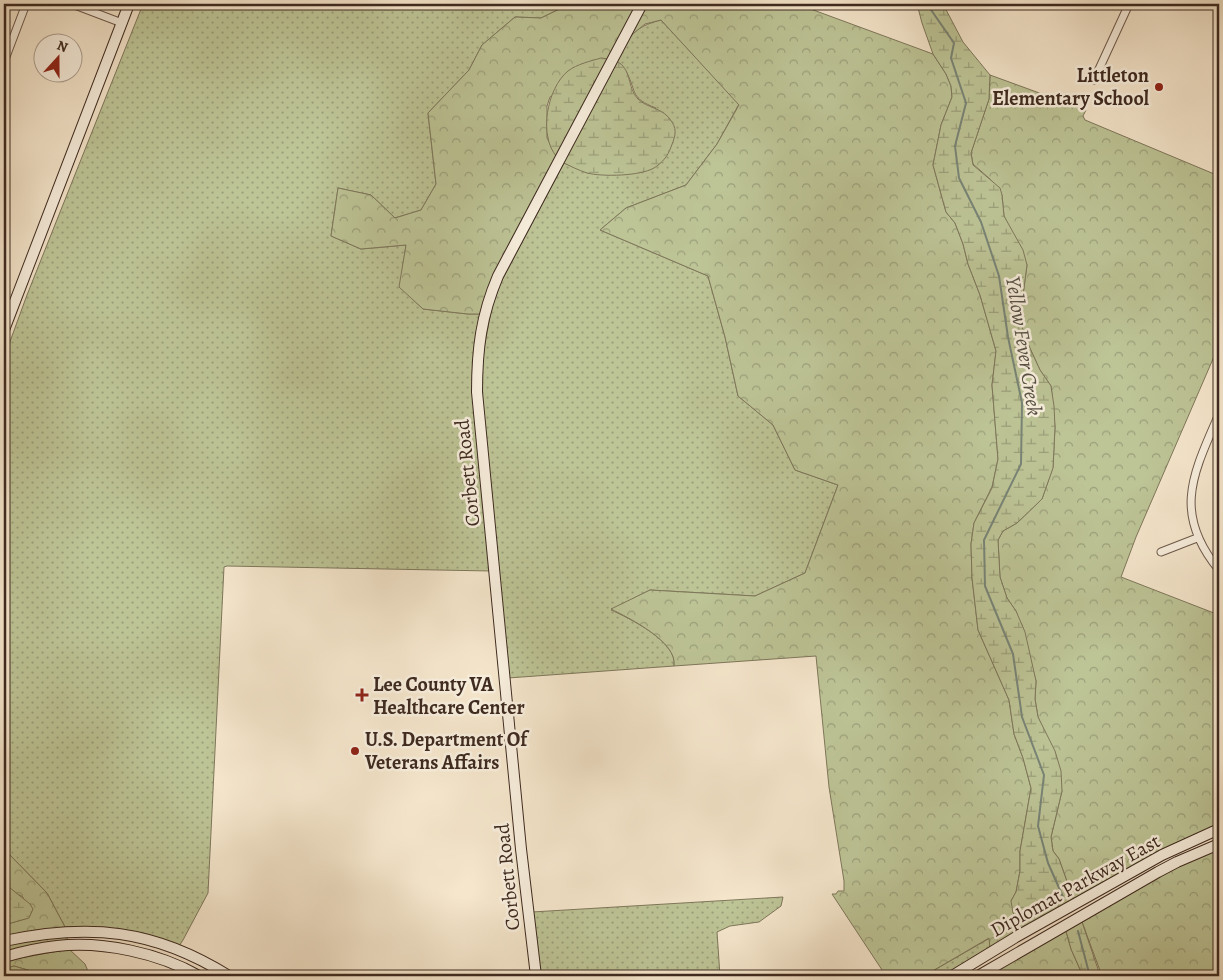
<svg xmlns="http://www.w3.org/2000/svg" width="1223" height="980" viewBox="0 0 1223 980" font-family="Alegreya,serif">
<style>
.green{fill:url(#green-dots);stroke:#7e775b}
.forest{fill:url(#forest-crowns);stroke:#7e775b}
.wetland{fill:url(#wetland-marsh);stroke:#7e775b}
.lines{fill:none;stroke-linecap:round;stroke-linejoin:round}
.stream{stroke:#788476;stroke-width:2}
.street-casing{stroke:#6c594b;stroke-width:9}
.secondary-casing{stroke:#3e2a20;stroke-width:12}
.street{stroke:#f8efde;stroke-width:7}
.secondary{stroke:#f8efde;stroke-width:10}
.poi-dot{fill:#8f2418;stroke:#f8efde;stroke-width:2}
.labels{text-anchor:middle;stroke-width:5;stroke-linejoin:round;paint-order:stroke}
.poi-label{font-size:20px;font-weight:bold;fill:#3e2a20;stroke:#f8efde;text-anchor:start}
.street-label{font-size:20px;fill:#3e2a20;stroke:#f8efde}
.water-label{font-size:21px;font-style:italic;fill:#565044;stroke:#f8efde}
</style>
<defs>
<pattern id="green-dots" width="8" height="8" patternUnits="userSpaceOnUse" patternTransform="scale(1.25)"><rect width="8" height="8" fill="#bdc496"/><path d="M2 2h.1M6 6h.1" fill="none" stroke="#9b9f7a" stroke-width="1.8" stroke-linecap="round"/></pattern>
<pattern id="forest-crowns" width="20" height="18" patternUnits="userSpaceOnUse" patternTransform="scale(1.25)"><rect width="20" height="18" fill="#bdc496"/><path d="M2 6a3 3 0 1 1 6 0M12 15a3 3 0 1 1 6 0" fill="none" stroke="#9b9f7a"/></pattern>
<pattern id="wetland-marsh" width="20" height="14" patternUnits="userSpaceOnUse" patternTransform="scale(1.25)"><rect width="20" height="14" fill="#bdc496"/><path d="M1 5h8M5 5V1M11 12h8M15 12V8" fill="none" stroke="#9b9f7a"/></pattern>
</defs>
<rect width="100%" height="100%" fill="#f5e6cc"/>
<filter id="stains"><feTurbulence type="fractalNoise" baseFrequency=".004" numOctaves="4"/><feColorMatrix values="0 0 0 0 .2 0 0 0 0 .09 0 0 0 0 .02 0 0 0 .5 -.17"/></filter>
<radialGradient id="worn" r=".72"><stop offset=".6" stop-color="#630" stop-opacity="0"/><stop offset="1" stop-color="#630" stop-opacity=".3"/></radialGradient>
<path class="green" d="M143,4H570L541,18L515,17L482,45L469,70L428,113L436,184L421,210L395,218L371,195L338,188L331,236L361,249L406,245L400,287L423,309L468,314H481L475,342L491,571L227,566L224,567L208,893L183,940L179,946C138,935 107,925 65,927L47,893L4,849V358L27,295Z
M661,20L739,104L717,144L686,185L626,208L600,230L708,276L725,337L738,396L773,425L795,470L838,485L805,573L755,596L650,590L611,610C629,618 678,642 674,666L508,678L481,392V365L492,306L502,280L564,163L588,173L656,108C630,98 637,93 627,73C625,68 620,64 616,61C629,37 633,27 661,20Z
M783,897L781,906L759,922L730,926L717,932L720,976H539L532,912Z
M990,938V949L944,976H924Z"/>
<path class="forest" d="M570,4H638L609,59L550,97L547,106V138L557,157L481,314H468L423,309L399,287L406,245L361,249L331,236L338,188L371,195L395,218L421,210L436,184L428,113L469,70L482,45L515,17L541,18Z
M646,4H797L933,54L946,74L951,86L952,97L941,125L933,165L946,212L955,223L963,244L968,264L980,295L996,351L992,385L998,459L992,487L974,523L971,544L972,578L978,630L1009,700L1014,734L1023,758L1031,788L1020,851V871L1016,892L1011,901L1056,898L1059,909L990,949L989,938L924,976H886L832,894H836L838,891H844V881L829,787L816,656L674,666C678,642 629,618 611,609L650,590L755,596L805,573L838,485L795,470L773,425L738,396L725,337L708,276L600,230L626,208L686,185L717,144L739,105L661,20L645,24L629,37Z
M990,75L1086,110L1083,116L1085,120L1219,176V345L1136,537L1121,577L1219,615V825L1074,901L1059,859L1053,851L1051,837L1062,791L1044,731L1038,717L1035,699L1036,681L1016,611L1007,598L1000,577L998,540L1003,531L1017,523L1042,499L1053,467L1055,427L1051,386L1040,370L1028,344L1021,324V310L1027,265L1004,216L1002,195L990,179L973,164L971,153L989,99Z
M1219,848V976H1102L1082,922L1178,866Z
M4,849L47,893L65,927L4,937V925L28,918L23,897L14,892L4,883Z
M1066,931L1071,949L1083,976H992L991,973Z
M67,935L68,941L4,952V945Z
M69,949L85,964L90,976H48L14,966L4,969V961Z"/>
<path class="wetland" d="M917,4H943L963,42L990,75L989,99L971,153L973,165L1000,188L1002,195L1004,216L1023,250L1027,265L1021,310V324L1028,344L1040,370L1051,386L1054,406L1055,427L1053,468L1042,499L1017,523L1003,531L998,540L1000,577L1007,598L1016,611L1025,632L1036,681L1035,699L1038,717L1055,751L1061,771L1062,791L1051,837L1053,851L1059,859L1074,901L1059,909L1056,898L1017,917L1013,913L1011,901L1016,892L1020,871V851L1031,788L1023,758L1014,734L1009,700L978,630L972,578L971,544L974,523L992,488L998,459L992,385L996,351L980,295L968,264L963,244L955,223L946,212L933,165L941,125L952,97L951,86L946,74L933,54L922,23Z
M601,58L609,59L557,157C538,136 547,88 568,71C577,64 591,61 601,58Z
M616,61C632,68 627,88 638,99C648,109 663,107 672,122C678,131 674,139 671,147C668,156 662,163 654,168C640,176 603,177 587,173C578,170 570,166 562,162Z
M4,883L30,904L33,909L29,918L4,925Z
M1082,922L1099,972L1102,976H1083L1071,949L1066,931Z
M14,966L48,976H4V969Z"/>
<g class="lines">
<path class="stream" d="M927,4L954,43L951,58L966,103L955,146L959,178L981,222L999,276L1008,337L1022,403L1021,464L984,540L985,586L1013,654L1022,717L1044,775L1038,826L1048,863L1064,899
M1078,931L1088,969L1092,976
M7,968L12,976"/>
<defs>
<path id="street" d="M72,4L122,23
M4,62L26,4
M1094,80L1129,4
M1219,414C1193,474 1172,513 1219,570
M1161,552L1197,538"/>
<path id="secondary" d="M4,330L129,4
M4,941C89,923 154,929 229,976
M4,957C21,952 39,948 57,946C103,941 159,953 199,976
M536,976L521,849L477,392C477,349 481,316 498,276L642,4
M952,976L1016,937L1162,855L1219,829
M978,976L1158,872L1177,862L1219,844"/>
</defs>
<use href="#street" class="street-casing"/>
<use href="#secondary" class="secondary-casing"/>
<use href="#street" class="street"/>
<use href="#secondary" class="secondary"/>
</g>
<g class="poi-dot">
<circle cx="1159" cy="87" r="5"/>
<path d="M359.5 687.5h5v5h5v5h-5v5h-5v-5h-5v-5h5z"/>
<circle cx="355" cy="751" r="5"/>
</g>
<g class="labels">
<g class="poi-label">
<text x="1149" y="82" text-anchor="end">Littleton<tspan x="1149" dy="23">Elementary School</tspan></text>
<text x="373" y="691">Lee County VA<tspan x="373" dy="23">Healthcare Center</tspan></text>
<text x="365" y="746">U.S. Department Of<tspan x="365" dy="23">Veterans Affairs</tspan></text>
</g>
<g class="street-label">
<text transform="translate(467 473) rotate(-96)" y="7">Corbett Road</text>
<text transform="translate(507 877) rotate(-96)" y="7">Corbett Road</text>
<text transform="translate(1075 885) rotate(-29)" y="7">Diplomat Parkway East</text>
</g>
<g class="water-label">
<text transform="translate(1024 346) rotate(81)" y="7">Yellow Fever Creek</text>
</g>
</g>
<rect width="1223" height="980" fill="none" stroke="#f5e6cc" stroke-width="20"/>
<rect x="5" y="5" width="1213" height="970" fill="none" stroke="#3e2a20" stroke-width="2.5"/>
<rect x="10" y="10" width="1203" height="960" fill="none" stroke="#3e2a20"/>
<g transform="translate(58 58) rotate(21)"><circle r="24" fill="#f8efde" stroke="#aea092"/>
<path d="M0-4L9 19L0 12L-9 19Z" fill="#8f2418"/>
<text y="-8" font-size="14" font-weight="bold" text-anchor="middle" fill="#3e2a20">N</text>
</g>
<rect width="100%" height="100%" filter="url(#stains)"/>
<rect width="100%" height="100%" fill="url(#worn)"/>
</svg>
